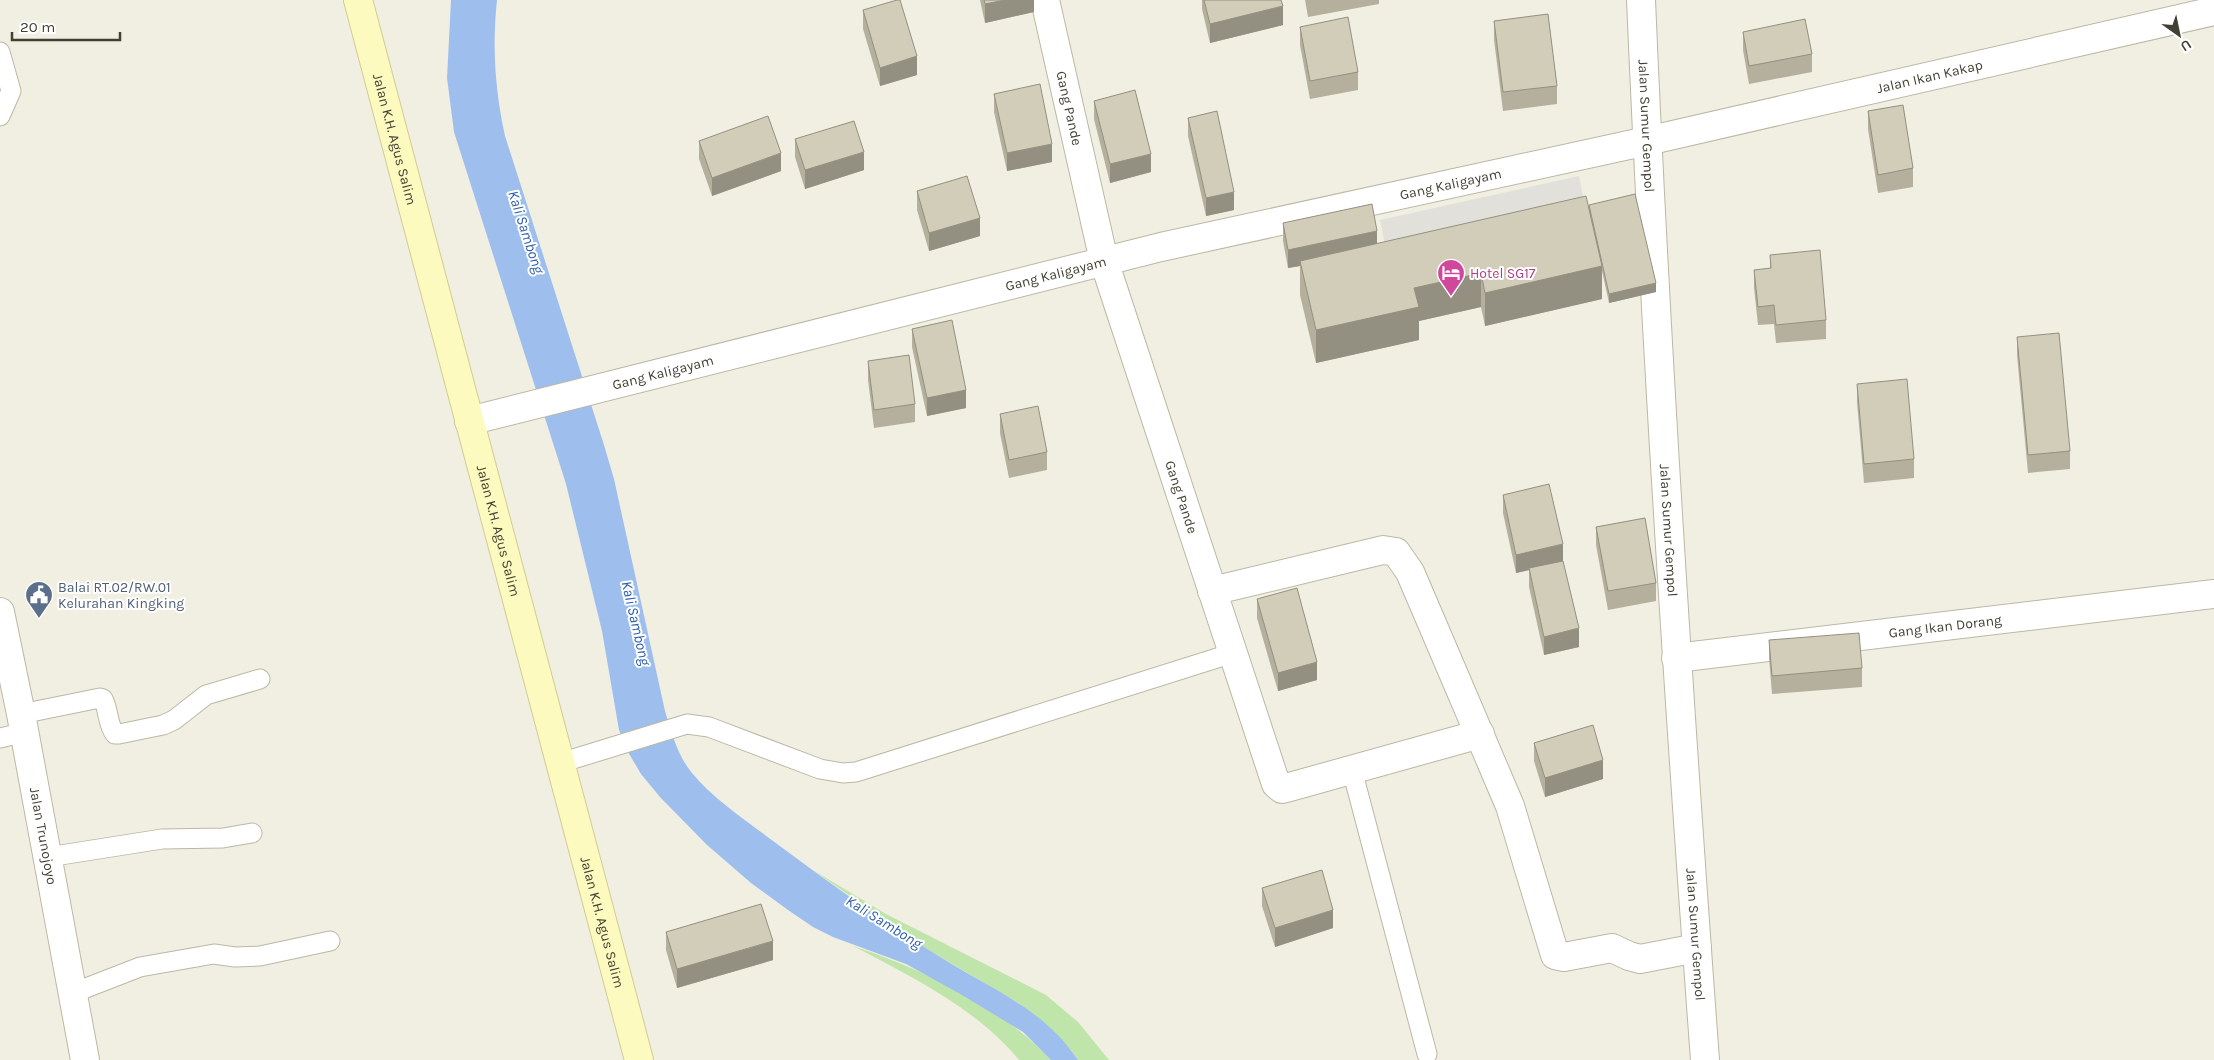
<svg xmlns="http://www.w3.org/2000/svg" width="2214" height="1060" viewBox="0 0 2214 1060" font-family="Karla,sans-serif">
<style>
.green{fill:#c0e5ab}
.parking{fill:#e1e0db}
.water{fill:#9ebfee}
.lines{fill:none;stroke-linecap:round;stroke-linejoin:round}
.lane-casing{stroke:#bcb8a5;stroke-width:21}
.street-casing{stroke:#bcb8a5;stroke-width:30}
.secondary-casing{stroke:#d1cc92;stroke-width:30}
.lane{stroke:#fff;stroke-width:19}
.street{stroke:#fff;stroke-width:28}
.secondary{stroke:#fdfabf;stroke-width:28}
.wall{fill:#b5b09e}
.shaded-wall{fill:#939081}
.building{fill:#d2cdb8;stroke:#939081}
.labels{text-anchor:middle;stroke-width:4;stroke-linejoin:round;paint-order:stroke}
.street-label{font-size:14px;fill:#423f33;stroke:#fff}
.hotel-label{font-size:14px;fill:#b23c85;stroke:#fff;text-anchor:start}
.service-label{font-size:14px;fill:#4e5e75;stroke:#fff;text-anchor:start}
.water-label{font-size:15px;font-style:italic;fill:#2f60ab;stroke:#fff}
</style>
<rect width="100%" height="100%" fill="#f1efe2"/>
<path class="green" d="M813,870L886,914L1046,995L1078,1022L1109,1060H1078L1071,1050L1020,1004L920,945Z
M853,946C921,968 1002,1007 1051,1060H1019C976,1008 912,977 853,946Z"/>
<path class="parking" d="M1579,176L1585,206L1386,250L1380,220Z"/>
<path class="water" d="M451,0H497C492,46 495,90 505,136L604,445L614,479L665,711C672,733 677,755 692,773C714,800 746,820 773,841C831,884 889,926 950,963C998,992 1046,1012 1078,1060H1051L1023,1032L962,995L906,964L833,937L813,927L788,910L751,883L706,844L660,797L641,774L628,752L619,730L602,631L566,484L454,132L447,78Z"/>
<g class="lines">
<defs>
<path id="lane" d="M0,52L11,91L0,116
M21,714L100,698L103,699C109,710 107,724 115,734H119L163,725L174,720L206,695L260,679
M0,738L25,732
M560,763L687,724L709,727L820,769L843,773L856,772L1233,653
M1352,770L1427,1054
M48,857L162,839L223,838L252,833
M73,993L140,967L214,954L235,957L260,956L330,941"/>
<g id="street">
<path id="s1" d="M1045,0L1104,261L1276,784L1282,789L1286,788L1480,734"/>
<path id="s2" d="M1641,0C1656,354 1679,707 1705,1060"/>
<path id="s3" d="M469,421L1161,247L1647,141L2214,11"/>
<path d="M1212,591L1383,550L1396,552L1410,572L1510,806L1555,955L1564,957L1612,948L1629,956L1640,959L1697,948"/>
<path id="s4" d="M0,612L21,714L85,1060"/>
<path id="s5" d="M1676,658L2214,594"/>
</g>
<g id="secondary">
<path id="s6" d="M358,0L639,1060"/>
</g>
</defs>
<use href="#lane" class="lane-casing"/>
<use href="#street" class="street-casing"/>
<use href="#secondary" class="secondary-casing"/>
<use href="#lane" class="lane"/>
<use href="#street" class="street"/>
<use href="#secondary" class="secondary"/>
</g>
<path class="wall" d="M980,0H1034V12L985,23Z
M1202,0H1281L1283,25L1210,43L1202,9Z
M1305,0H1379V4L1308,17Z
M863,10L917,75L880,86L863,29Z
M1494,21L1557,86V104L1503,111L1494,40Z
M1300,27L1358,72V90L1310,99L1300,45Z
M1743,32L1812,54V72L1749,84L1743,50Z
M994,94L1052,162L1007,171L994,112Z
M1094,101L1151,172L1110,183L1094,119Z
M1868,111L1913,168V187L1878,193L1868,129Z
M1188,118L1234,210L1206,216L1188,136Z
M795,139L864,170L805,189L795,157Z
M699,141L781,171L712,196L699,159Z
M917,191L980,236L929,251L917,210Z
M1589,207L1656,292L1609,303L1602,271V299L1485,326L1481,307L1419,321V340L1316,363L1300,295V266L1288,268L1283,241V223L1377,244Z
M1770,255L1826,320V339L1776,343L1774,324L1758,325L1754,288V270L1770,269Z
M912,329L966,408L927,416L912,347Z
M2017,337L2070,451V469L2028,473L2017,355Z
M868,361L915,404V422L874,428L868,380Z
M1857,384L1914,459V478L1864,483L1857,402Z
M1000,414L1047,452V470L1009,478L1000,433Z
M1503,495L1563,561L1579,647L1544,655L1529,587V570L1516,573L1503,513Z
M1596,527L1656,583V601L1608,610L1596,545Z
M1257,599L1317,680L1278,691L1257,618Z
M1769,640L1862,668V687L1772,694L1769,658Z
M1534,743L1603,779L1545,797L1534,761Z
M1262,888L1333,928L1275,947L1262,906Z
M666,932L773,960L677,988L666,950Z"/>
<path class="shaded-wall" d="M1005,0H1034V12L985,23V4Z
M1283,6V25L1210,43V24Z
M917,56V75L880,86V68Z
M1052,144V162L1007,171V153Z
M864,152V170L805,189V170Z
M781,153V171L712,196V178Z
M1151,154V172L1110,183V164Z
M1234,192V210L1206,216V198Z
M980,218V236L929,251V233Z
M1377,231V250L1300,261V266L1288,268V250Z
M1602,266V299L1485,326V293Z
M1481,273V307L1419,321V340L1316,363V330L1414,288Z
M1656,283V292L1609,303V294Z
M966,390V408L927,416V398Z
M1563,544V562L1516,573V555Z
M1579,628V647L1544,655V637Z
M1317,662V680L1278,691V673Z
M1603,760V779L1545,797V778Z
M1333,910V928L1275,947V928Z
M773,941V960L677,988V969Z"/>
<path class="building" d="M897,0H900L917,56L880,68L863,10Z
M984,0H1005L985,4Z
M1204,0H1281L1283,6L1210,24Z
M1548,14L1557,86L1503,92L1494,21Z
M1348,17L1358,72L1310,81L1300,27Z
M1805,19L1812,54L1749,66L1743,32Z
M1040,84L1052,144L1007,153L994,94Z
M1135,90L1151,154L1110,164L1094,101Z
M1903,105L1913,168L1878,175L1868,111Z
M1217,111L1234,192L1206,198L1188,118Z
M768,116L781,153L712,178L699,141Z
M854,121L864,152L805,170L795,139Z
M967,176L980,218L929,233L917,191Z
M1635,194L1656,283L1609,294L1589,205Z
M1586,196L1602,266L1485,293L1481,273L1414,288L1419,307L1316,330L1300,261Z
M1372,204L1377,231L1288,250L1283,223Z
M1820,250L1826,320L1776,325L1774,305L1758,307L1754,270L1771,268L1770,255Z
M952,320L966,390L927,398L912,329Z
M2059,333L2070,451L2028,455L2017,337Z
M909,355L915,404L874,410L868,361Z
M1907,379L1914,459L1864,464L1857,384Z
M1038,406L1047,452L1009,460L1000,414Z
M1549,484L1563,544L1516,555L1503,495Z
M1645,518L1656,583L1608,591L1596,527Z
M1563,561L1579,628L1544,637L1529,568Z
M1297,588L1317,662L1278,673L1257,599Z
M1859,633L1862,668L1772,676L1769,640Z
M1593,725L1603,760L1545,778L1534,743Z
M1322,870L1333,910L1275,928L1262,888Z
M761,904L773,941L677,969L666,932Z"/>
<defs>
<symbol id="hotel-pin" viewBox="-11 -11 22 30"><path d="M0 17L-7.5 6A9.5 9.5 0 1 1 7.5 6Z" fill="#d1479c" stroke="#fff"/><path d="M-6-4.5h1.5V1H6V5H4.5V3h-9V5H-6ZM-4 0a1.8 1.8 0 1 1 3.6 0ZM.5 0V-2.5h3Q6-2.5 6 0Z" fill="#fff"/></symbol>
<symbol id="civic-pin" viewBox="-11 -11 22 30"><path d="M0 17L-7.5 6A9.5 9.5 0 1 1 7.5 6Z" fill="#5c6f8a" stroke="#fff"/><path d="M-.6-6.5H3V-4.5H.6V-3L4-1V1h2V6H-6V1h2V-1L-.6-3ZM-1.2 2.5V6h2.4V2.5Z" fill="#fff"/></symbol>
</defs>
<g fill-rule="evenodd">
<use href="#hotel-pin" x="1435" y="257" width="32" height="43"/>
<use href="#civic-pin" x="23" y="579" width="32" height="43"/>
</g>
<g class="labels">
<g class="street-label">
<text dy="5" stroke="none"><textPath href="#s3" startOffset="1501">Jalan Ikan Kakap</textPath></text>
<text dy="5" stroke="none"><textPath href="#s1" startOffset="111">Gang Pande</textPath></text>
<text dy="5" stroke="none"><textPath href="#s2" startOffset="126">Jalan Sumur Gempol</textPath></text>
<text dy="5" stroke="none"><textPath href="#s6" startOffset="144">Jalan K.H. Agus Salim</textPath></text>
<text dy="5" stroke="none"><textPath href="#s3" startOffset="1010">Gang Kaligayam</textPath></text>
<text dy="5" stroke="none"><textPath href="#s3" startOffset="605">Gang Kaligayam</textPath></text>
<text dy="5" stroke="none"><textPath href="#s3" startOffset="200">Gang Kaligayam</textPath></text>
<text dy="5" stroke="none"><textPath href="#s1" startOffset="516">Gang Pande</textPath></text>
<text dy="5" stroke="none"><textPath href="#s6" startOffset="549">Jalan K.H. Agus Salim</textPath></text>
<text dy="5" stroke="none"><textPath href="#s2" startOffset="531">Jalan Sumur Gempol</textPath></text>
<text dy="5" stroke="none"><textPath href="#s5" startOffset="271">Gang Ikan Dorang</textPath></text>
<text dy="5" stroke="none"><textPath href="#s4" startOffset="228">Jalan Trunojoyo</textPath></text>
<text dy="5" stroke="none"><textPath href="#s6" startOffset="954">Jalan K.H. Agus Salim</textPath></text>
<text dy="5" stroke="none"><textPath href="#s2" startOffset="936">Jalan Sumur Gempol</textPath></text>
</g>
<g class="hotel-label">
<text x="1470" y="278">Hotel SG17</text>
</g>
<g class="service-label">
<text x="58" y="592">Balai RT.02/RW.01<tspan x="58" dy="16">Kelurahan Kingking</tspan></text>
</g>
<g class="water-label">
<text transform="translate(526 232) rotate(72)" y="5">Kali Sambong</text>
<text transform="translate(636 623) rotate(77)" y="5">Kali Sambong</text>
<text transform="translate(884 922) rotate(32)" y="5">Kali Sambong</text>
</g>
</g>
<g transform="translate(2179 35) rotate(147)" stroke="#ffffff" stroke-width="4" paint-order="stroke">
<path d="M0-4L9 19L0 12L-9 19Z" fill="#423f33"/>
<text y="-8" font-size="14" font-weight="bold" text-anchor="middle" fill="#423f33">U</text>
</g>
<path d="M12 32v8h108v-8" fill="none" stroke="#423f33" stroke-width="2.5"/>
<text x="20" y="32" font-size="15" fill="#423f33" stroke="#ffffff" stroke-width="4" paint-order="stroke">20 m</text>
</svg>
